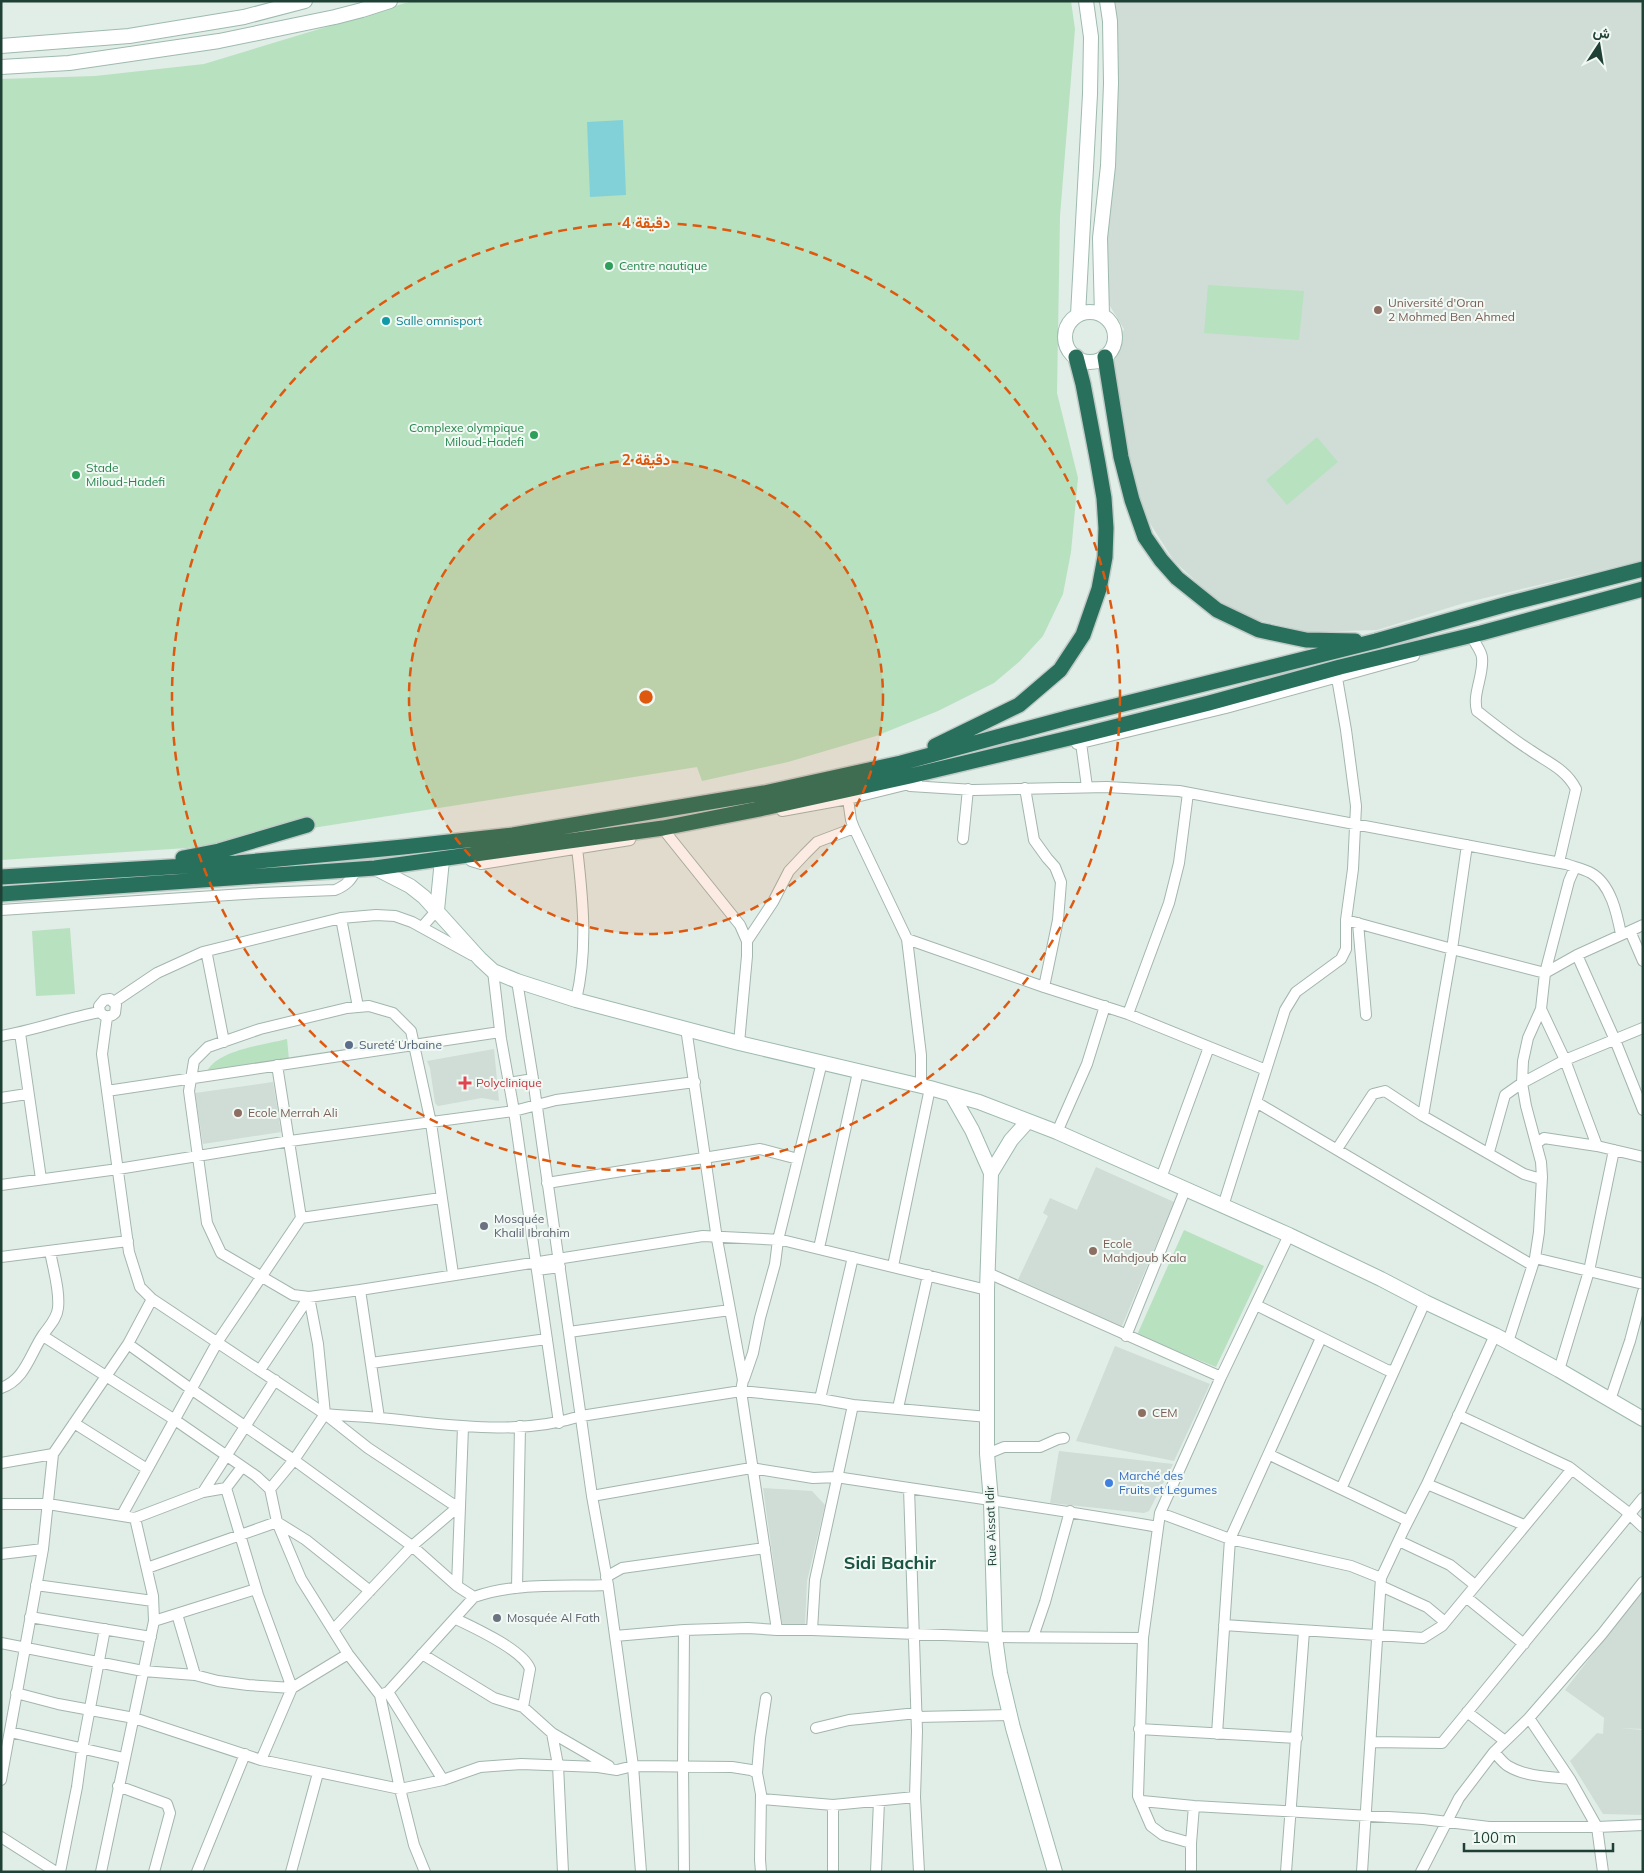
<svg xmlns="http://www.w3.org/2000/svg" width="1644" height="1873" viewBox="0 0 1644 1873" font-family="Mulish,Vazirmatn,sans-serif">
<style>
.built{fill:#cfddd6}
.green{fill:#b8e1c0}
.water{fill:#83d1d8}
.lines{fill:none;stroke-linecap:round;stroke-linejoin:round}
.street-casing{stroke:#a3b6ae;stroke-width:12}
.secondary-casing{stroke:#9ebaaf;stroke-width:16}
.highway-casing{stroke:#c0cac6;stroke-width:18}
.street{stroke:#fff;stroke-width:10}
.secondary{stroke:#fff;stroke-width:14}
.highway{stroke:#28705c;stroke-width:15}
.ring{fill:none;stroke:#de580e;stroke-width:2.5;stroke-dasharray:9 6}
.leisure-dot{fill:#2e9e5b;stroke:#f2f9f5;stroke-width:2}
.education-dot{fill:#8d6e63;stroke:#f2f9f5;stroke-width:2}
.culture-dot{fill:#0f9aa8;stroke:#f2f9f5;stroke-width:2}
.service-dot{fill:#5c6f8a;stroke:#f2f9f5;stroke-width:2}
.health-dot{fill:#e0444e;stroke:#f2f9f5;stroke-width:2}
.worship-dot{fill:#6b7280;stroke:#f2f9f5;stroke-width:2}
.shop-dot{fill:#3f7fe0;stroke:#f2f9f5;stroke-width:2}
.labels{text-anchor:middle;stroke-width:4;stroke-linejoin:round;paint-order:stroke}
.leisure-label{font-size:12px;fill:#27864d;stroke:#f2f9f5;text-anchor:start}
.education-label{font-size:12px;fill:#785e54;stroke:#f2f9f5;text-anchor:start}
.culture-label{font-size:12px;fill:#0d838f;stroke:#f2f9f5;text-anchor:start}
.service-label{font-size:12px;fill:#4e5e75;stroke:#f2f9f5;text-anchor:start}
.health-label{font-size:12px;fill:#be3a42;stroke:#f2f9f5;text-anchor:start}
.worship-label{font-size:12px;fill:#5b616d;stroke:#f2f9f5;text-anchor:start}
.shop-label{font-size:12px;fill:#366cbe;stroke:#f2f9f5;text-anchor:start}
.street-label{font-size:12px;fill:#1f4035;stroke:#f2f9f5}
.district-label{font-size:18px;font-weight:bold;fill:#195542;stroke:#f2f9f5}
.centre{fill:#de580e;stroke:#f2f9f5;stroke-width:2.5}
.ring-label{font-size:15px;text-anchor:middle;font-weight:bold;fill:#de580e;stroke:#f2f9f5;stroke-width:4;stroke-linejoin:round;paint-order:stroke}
</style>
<rect width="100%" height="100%" fill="#e1ede7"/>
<path class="built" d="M1107,1H1643V560L1464,603L1377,630L1308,632L1250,618L1213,597L1174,561L1146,517L1117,436L1108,377L1124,329L1101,291Z
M494,1049L499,1101L482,1098L438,1106L435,1103L430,1068L427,1061Z
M273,1082L281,1132L203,1144L195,1093Z
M1096,1167L1174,1202L1119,1333L1015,1286L1048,1216L1043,1213L1050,1198L1077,1210Z
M1115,1346L1210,1384L1174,1461L1076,1441Z
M1059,1451L1173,1464L1149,1511L1144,1513L1050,1503Z
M763,1488L812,1491L825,1505L807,1581L805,1625L802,1630H786L782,1623Z
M1643,1589V1729L1620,1728L1643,1730V1815L1603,1814L1570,1761L1597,1733L1603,1734L1604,1718L1610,1722L1565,1690Z"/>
<path class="green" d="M412,1H1071L1075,29L1060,216L1057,393L1078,478L1071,552L1063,594L1043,636L1020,661L994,683L938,711L876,736L788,762L702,781L697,767L187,848L1,860V79L95,76L204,64Z
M1208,285L1304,291L1299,340L1204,333Z
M1317,437L1338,462L1287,505L1266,480Z
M70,928L75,994L36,996L32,931Z
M287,1039L289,1060L206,1074C214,1050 264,1045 287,1039Z
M1184,1230L1264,1266L1216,1367L1137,1335Z"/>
<path class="water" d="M623,120L626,195L590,197L587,122Z"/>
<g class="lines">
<defs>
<path id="street" d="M1473,639C1476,645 1482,652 1482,658C1484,675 1472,694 1477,711C1494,724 1511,738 1530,750C1547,762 1566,769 1576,789L1559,862
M1081,743L1087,787
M1077,744L1226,708L1414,656
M910,786L974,790L1107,787L1179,791L1566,864C1574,867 1584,869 1591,873C1611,884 1617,914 1621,934
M1025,788L1034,840L1047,858L1055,867L1061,882L1058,920L1044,987
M848,799L851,820L854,828L907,939L921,1055V1087
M782,811L848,799L917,782
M667,834L740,925L747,941V956L739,1043
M963,839L968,789
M467,855L471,861L481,864L630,840
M1,910L260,893L335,890C347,885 351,880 356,870
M341,918L358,1007
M1346,920L1452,949L1545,973L1569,881L1575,867
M1358,923L1366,1015
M422,927L437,910
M1630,931L1643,961
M907,939L1044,987L1128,1014L1266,1070
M747,941L773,902L789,871L805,854L817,842L854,828
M207,955L224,1042
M1577,955L1615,1040L1643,1110
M493,971L501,1039L514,1111L559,1423
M517,981L533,1079L592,1496L608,1585L633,1766L641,1872
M576,1000C588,950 583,899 577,848
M114,1002L157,973L203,952L341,918L376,915L395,916L412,922L472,955
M1541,1009L1565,1060L1597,1146
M1128,1014L1169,903L1179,863L1188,793
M107,1017L102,1054L129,1252L140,1287L152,1299L325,1414L368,1448L451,1503L459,1506L412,1546L333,1630
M686,1028L717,1239L743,1380L741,1391L777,1630
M20,1033L41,1179
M1,1036C35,1030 67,1018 100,1012C104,1017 110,1018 115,1013L116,1005L110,999L104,1000L99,1006L100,1012
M277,1065L301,1218
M509,1083L533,1079
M107,1091L500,1032
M1,1098L27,1094
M1256,1102L1532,1265
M1423,1116L1452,949L1467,845
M1057,1132L1087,1064L1105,1006
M1537,1143L1544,1138L1597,1146L1643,1157
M1337,1149L1373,1094L1385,1091L1423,1116L1524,1174L1541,1179
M1489,1152L1505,1095L1522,1083L1565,1060L1643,1028
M1161,1178L1209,1047
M547,1183L760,1149L798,1159
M1,1185L118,1169L290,1141L514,1111L556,1100L695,1082
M1223,1206L1285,1010L1296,992L1341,959L1346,949V920L1353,869L1356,806L1346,730L1337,678
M819,1248L858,1072
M1,1257L128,1241
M1535,1258L1643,1284
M893,1266L930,1088
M537,1270L560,1267
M988,1273L1221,1377
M453,1274L431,1123L411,1031L393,1013L369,1006L347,1008L260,1029L208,1047L194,1061L189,1091L207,1223L221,1253L293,1295L309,1297L360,1290L703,1236L782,1240L987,1290
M360,1290L379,1418
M1256,1305L1387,1370L1394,1371
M569,1332L730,1310
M43,1336L175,1420L256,1476L270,1489L277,1522L301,1579L348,1654L380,1695L400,1789L414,1845L425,1872
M1126,1336L1185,1190
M1508,1342L1535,1258L1539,1232L1542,1177L1541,1162L1526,1106L1522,1083L1523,1061L1528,1038L1541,1009L1545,973L1577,955L1643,925
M128,1344L191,1389L294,1460L412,1546L457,1586L474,1597C516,1582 564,1587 608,1585
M371,1363L547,1339
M260,1370L309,1297
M1559,1370L1589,1271L1614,1150
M744,1379L753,1353L760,1318L775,1264L778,1240L822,1062
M1,1388C25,1380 30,1354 43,1335C49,1326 57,1319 58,1308C60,1290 53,1269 50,1251
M820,1399L853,1257
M1610,1400L1630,1341L1643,1292
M898,1408L928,1275
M325,1414C343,1416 361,1416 379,1418C446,1424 516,1437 581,1416L741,1391L820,1399L853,1405L988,1417
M1458,1415L1569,1467L1625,1510L1643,1527
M74,1423L147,1469
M987,1454L1004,1447H1040L1058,1439L1064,1438
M1270,1455L1408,1521
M1,1463L53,1454
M1427,1484L1524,1525
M226,1488L258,1595L292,1688L261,1760
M909,1488L917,1731L915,1797L919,1872
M270,1489L294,1460L325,1414L318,1344L309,1297
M1341,1489L1425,1302
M203,1492L275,1380
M592,1496L751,1468L813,1478L837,1477C944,1494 1052,1508 1158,1527
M1,1504H48L135,1518L203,1492L226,1488L242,1467
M1160,1513L1230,1539L1351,1566L1381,1578
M122,1515L218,1341L301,1218L441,1198
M1399,1541L1450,1565L1475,1585
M1,1554L43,1549
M147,1568L277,1522L306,1540L370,1591
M606,1577L622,1568L765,1548
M1643,1582L1602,1634L1529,1718L1570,1779L1597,1827L1643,1825
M36,1585L153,1601
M457,1586L463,1427
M1381,1586L1427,1607L1445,1622
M517,1588L520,1426
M1466,1597L1524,1644
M177,1614L195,1675
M30,1617L151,1637
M456,1619C475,1628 523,1650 530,1669L523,1707
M154,1621L256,1589
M1224,1625L1423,1638L1442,1626L1572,1469
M684,1630L683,1766L684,1872
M812,1630L815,1580L853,1405
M615,1636L684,1630L748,1628L777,1630H812L995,1637L1143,1638
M1033,1637L1045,1602L1070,1511
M1,1643L143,1671L195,1675L218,1681L248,1685L292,1688L348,1654
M422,1654L494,1698L523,1707L552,1733L609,1766
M388,1692L443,1780
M16,1693L58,1704L134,1718L261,1760L400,1789L443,1780L480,1767L521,1764L598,1767L617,1770L633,1766L732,1767L751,1770L757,1773
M380,1695L388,1692L474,1597
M1467,1712L1505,1741
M917,1717L1010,1715
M816,1728L849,1720L917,1713
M1139,1729L1297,1738
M10,1732L124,1758
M552,1733L558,1765L563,1872
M1217,1734L1230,1539L1321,1338
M1371,1742L1442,1743L1643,1498
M1494,1752C1498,1756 1503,1763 1508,1766C1526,1777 1550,1777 1570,1779
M1,1780L43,1549L53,1454L128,1344L152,1299
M118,1786L167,1804L170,1813L154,1872
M761,1799L833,1805L915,1797
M1142,1801L1194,1806L1423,1819L1489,1827H1597L1603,1872
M1,1837L56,1872
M1191,1843L1163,1835L1151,1826L1138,1796L1143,1638L1160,1513L1221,1377L1289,1235
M60,1872L77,1787L82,1750L105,1629
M101,1872L154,1621L153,1596L135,1518
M197,1872L245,1754
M291,1872L318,1773
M761,1872L760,1860L761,1794L757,1773L760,1738L766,1698
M833,1872V1805
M876,1872L879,1801
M1191,1872V1843L1194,1806
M1286,1872L1304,1631
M1362,1872L1381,1578L1404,1529L1427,1484L1495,1335
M1421,1872L1459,1798L1494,1752L1529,1718"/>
<path id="secondary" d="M1,46L129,36L244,17L305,1
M1,67L69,63L219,41L335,17L362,10L390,1
M1065 337a25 25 0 1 1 50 0a25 25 0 1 1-50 0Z
M1078,315L1090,94L1091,37L1086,1
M1102,315L1100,238L1108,166L1111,83L1110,21L1107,1
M375,868L410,886L424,897L480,959L493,971L517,981L576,1000L739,1043L930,1088L979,1102L1057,1132L1289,1235L1381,1279L1425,1302L1495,1335L1559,1370L1643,1419
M437,910L442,860
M952,1095L972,1130L991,1173L987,1290V1454L991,1501L995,1637L1000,1673L1013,1728L1055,1872
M991,1173L1011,1140L1028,1121"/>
<path id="highway" d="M1105,357L1121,457L1132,500L1145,537L1161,560L1177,578L1217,610L1259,630L1306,640L1355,641
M935,746L1019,705L1060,670L1083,635L1099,589L1105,557L1106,528L1104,498L1098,463L1083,384L1076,357
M183,858L219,851L307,825
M1,877L237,863L403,847L513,835L764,793L901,763L1071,717L1376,641L1511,603L1643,569
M1,894L375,868L663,828L769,807L910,776L1082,735L1209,703L1340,667L1481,633L1643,589"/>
</defs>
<use href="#street" class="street-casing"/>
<use href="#secondary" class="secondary-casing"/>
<use href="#highway" class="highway-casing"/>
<use href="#street" class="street"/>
<use href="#secondary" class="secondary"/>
<use href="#highway" class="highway"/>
</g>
<circle cx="646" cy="697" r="237" fill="#de580e" fill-opacity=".12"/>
<g class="ring">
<circle cx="646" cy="697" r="237"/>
<circle cx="646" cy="697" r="474"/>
</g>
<g class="leisure-dot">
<circle cx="609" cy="266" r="5"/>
<circle cx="534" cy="435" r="5"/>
<circle cx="76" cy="475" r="5"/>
</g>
<g class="education-dot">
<circle cx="1378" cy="310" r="5"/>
<circle cx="238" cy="1113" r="5"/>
<circle cx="1093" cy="1251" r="5"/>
<circle cx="1142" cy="1413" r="5"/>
</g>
<circle class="culture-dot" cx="386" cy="321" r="5"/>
<circle class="service-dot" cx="349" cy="1045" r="5"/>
<path class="health-dot" d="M462.5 1075.5h5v5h5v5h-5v5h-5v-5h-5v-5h5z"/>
<g class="worship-dot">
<circle cx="484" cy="1226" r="5"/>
<circle cx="497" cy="1618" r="5"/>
</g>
<circle class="shop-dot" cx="1109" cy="1483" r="5"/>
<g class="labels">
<g class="leisure-label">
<text x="619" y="270">Centre nautique</text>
<text x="524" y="432" text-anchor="end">Complexe olympique<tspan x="524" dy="14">Miloud-Hadefi</tspan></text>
<text x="86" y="472">Stade<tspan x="86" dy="14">Miloud-Hadefi</tspan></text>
</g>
<g class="education-label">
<text x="1388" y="307">Université d'Oran<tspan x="1388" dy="14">2 Mohmed Ben Ahmed</tspan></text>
<text x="248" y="1117">Ecole Merrah Ali</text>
<text x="1103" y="1248">Ecole<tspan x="1103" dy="14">Mahdjoub Kala</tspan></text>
<text x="1152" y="1417">CEM</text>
</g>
<g class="culture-label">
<text x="396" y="325">Salle omnisport</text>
</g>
<g class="service-label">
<text x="359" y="1049">Sureté Urbaine</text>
</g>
<g class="health-label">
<text x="476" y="1087">Polyclinique</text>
</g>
<g class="worship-label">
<text x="494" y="1223">Mosquée<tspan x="494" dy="14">Khalil Ibrahim</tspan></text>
<text x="507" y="1622">Mosquée Al Fath</text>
</g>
<g class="shop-label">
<text x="1119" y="1480">Marché des<tspan x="1119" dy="14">Fruits et Legumes</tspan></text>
</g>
<g class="street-label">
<text transform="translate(991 1526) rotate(-92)" y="4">Rue Aissat Idir</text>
</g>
<g class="district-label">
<text x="890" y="1569">Sidi Bachir</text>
</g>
</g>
<circle cx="646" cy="697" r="8" class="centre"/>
<g class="ring-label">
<text x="646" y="228">4 دقيقة</text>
<text x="646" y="465">2 دقيقة</text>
</g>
<rect width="1644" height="1873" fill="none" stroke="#1f4035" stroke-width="5"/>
<g transform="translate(1599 45) rotate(12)" stroke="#f2f9f5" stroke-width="4" paint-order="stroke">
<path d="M0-4L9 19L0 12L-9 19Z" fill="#1f4035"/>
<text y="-8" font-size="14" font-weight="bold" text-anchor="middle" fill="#1f4035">ش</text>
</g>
<path d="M1464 1843v8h149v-8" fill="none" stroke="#1f4035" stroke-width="2.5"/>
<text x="1472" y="1843" font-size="15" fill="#1f4035" stroke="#f2f9f5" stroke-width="4" paint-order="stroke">100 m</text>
</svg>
